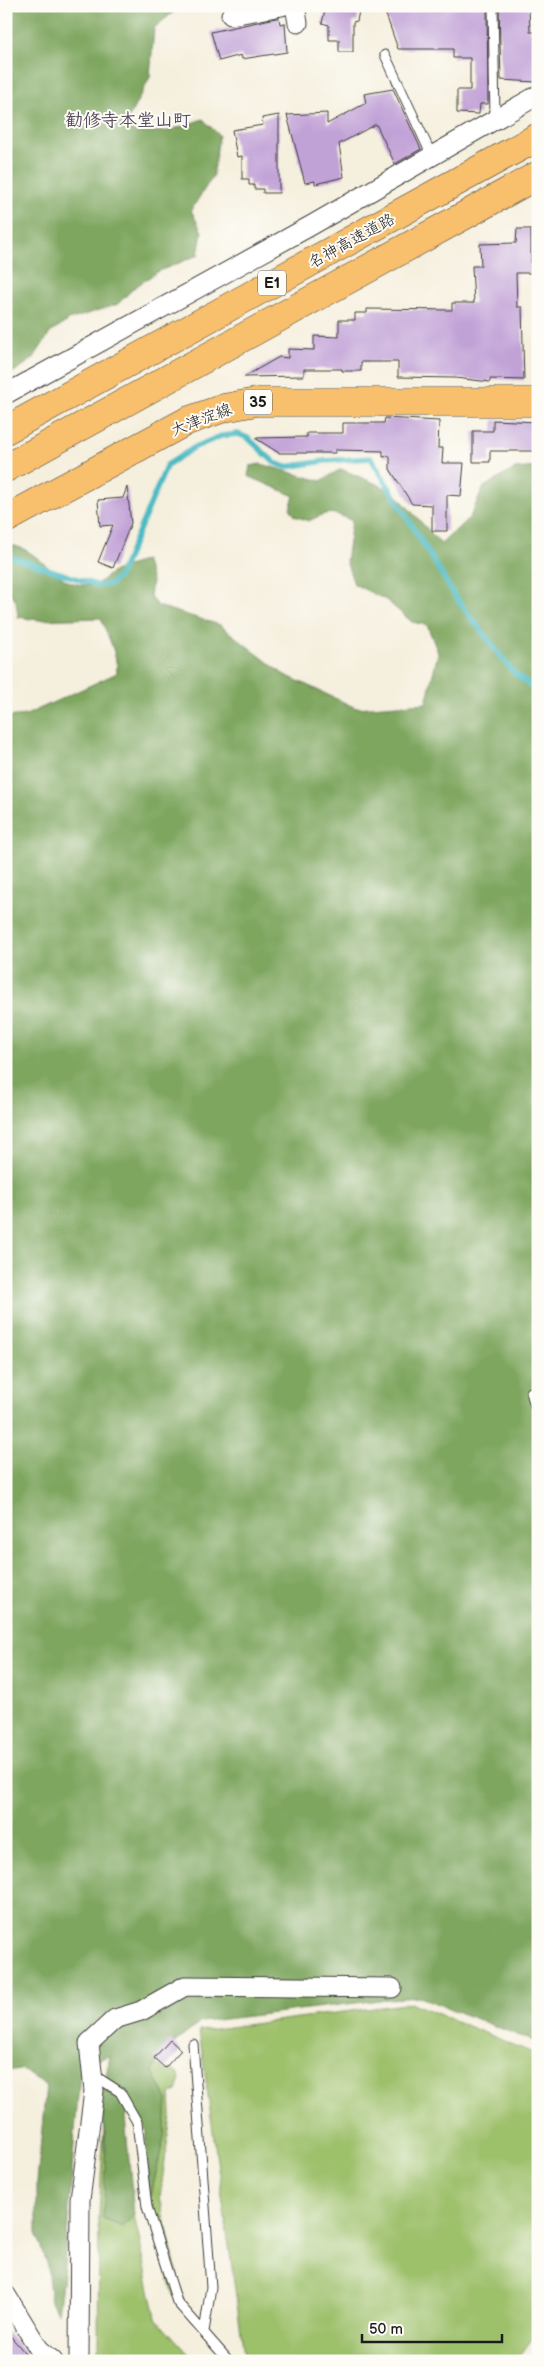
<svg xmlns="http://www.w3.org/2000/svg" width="544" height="2367" viewBox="0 0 544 2367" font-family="'Balsamiq Sans','Klee One',sans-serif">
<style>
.green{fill:#9dc06a;stroke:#5c6e43}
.forest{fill:#7ea65e;stroke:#4d613d}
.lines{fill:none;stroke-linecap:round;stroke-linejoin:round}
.stream{stroke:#4dbbc4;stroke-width:5.5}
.building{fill:#c1a2d7}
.service-casing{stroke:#3d3c39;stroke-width:11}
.minor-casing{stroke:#3d3c39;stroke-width:21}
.primary-casing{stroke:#3d3c39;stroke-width:29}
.motorway-casing{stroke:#3d3c39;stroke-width:29}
.service{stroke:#fff;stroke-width:9}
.minor{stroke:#fff;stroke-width:19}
.primary{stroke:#f8bf6c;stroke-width:28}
.motorway{stroke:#f8bf6c;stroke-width:28}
.labels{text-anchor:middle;stroke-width:4;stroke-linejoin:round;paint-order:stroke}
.shield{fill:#fdfcf7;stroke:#605f5e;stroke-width:1}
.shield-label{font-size:15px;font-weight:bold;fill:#1c1c1c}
.street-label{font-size:16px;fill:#1c1c1c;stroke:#fdfcf7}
.neighbourhood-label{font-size:18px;font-weight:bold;fill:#564b5d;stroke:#fdfcf7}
</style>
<rect width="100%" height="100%" fill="#fdfcf7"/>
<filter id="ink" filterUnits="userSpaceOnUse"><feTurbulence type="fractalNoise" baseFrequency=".02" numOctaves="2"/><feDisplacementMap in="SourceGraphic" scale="10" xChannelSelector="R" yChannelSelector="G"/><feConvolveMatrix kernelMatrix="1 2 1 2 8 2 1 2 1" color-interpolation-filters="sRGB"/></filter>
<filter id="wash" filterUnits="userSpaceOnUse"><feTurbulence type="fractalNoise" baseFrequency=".0096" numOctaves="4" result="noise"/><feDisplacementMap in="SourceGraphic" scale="20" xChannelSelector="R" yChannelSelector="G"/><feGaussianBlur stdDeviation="1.12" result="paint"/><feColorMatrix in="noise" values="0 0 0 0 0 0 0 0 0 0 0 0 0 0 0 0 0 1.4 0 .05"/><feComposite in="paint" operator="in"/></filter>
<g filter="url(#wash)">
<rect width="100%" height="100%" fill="#f5efdd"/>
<path class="green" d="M412,2003L538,2055V2331L516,2361H245L199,2031Z
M156,2063L165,2070H172L179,2075L180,2082L177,2091L170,2094L171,2115L160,2197L184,2305L172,2293L150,2200L165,2132L167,2100L153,2072Z
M104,2124L106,2175L103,2219L123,2227L134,2215L156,2318L195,2361H98L99,2216Z"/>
<path class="forest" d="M6,6H181L154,28L150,77L127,121L136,133L168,131L203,119L219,135L213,176L191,210L202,232L198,255L157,272L135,287L118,304L69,320L50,333L33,359L6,377Z
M261,464L321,481L341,469L393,491L441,544L470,517L484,487L515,469L538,467V2043L420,1997L388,1999L201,2022L159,2055L153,2072L167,2100L165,2132L150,2200L145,2164L147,2132L134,2109L125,2117L134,2215L123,2227L103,2219L106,2143L101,2101L110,2056L81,2066C72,2148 70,2231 58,2313L51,2302L47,2266L37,2236V2182L46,2085L21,2069L6,2071V717L26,715L117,673C117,650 108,639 101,618L38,620L18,617L16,601L10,593L6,592V545C33,545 47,572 70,582C77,585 86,585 94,586L114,571L145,560L152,581L150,596L158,606L220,625L283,674L356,708L426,703L438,653L427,625L412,622L386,600L354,584L346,561L352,521C332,511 328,511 309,521L295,516L290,508L294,496L248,476L250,466Z"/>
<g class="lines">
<path class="stream" d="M6,555L99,586L111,584L120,575L167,465L195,447L221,436L238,434L248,438L275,463L286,467L325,461L371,458L456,598L513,672L538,692"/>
</g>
<g id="blocks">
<path class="building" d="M326,6H360L357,21L353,22V52H339V40H329V25L322,23Z
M383,6H487L488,104H480L479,114L457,113V90H470V58H453V49H398Z
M499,6H529L530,32H535L536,82L501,80Z
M276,18H279L280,24L285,23L287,52L242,59L241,55L219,61L211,32Z
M393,89L421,149L395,164L376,124L339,144L344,177L315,184V181L305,183L287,115L327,113V124L366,103L364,94Z
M279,115V193H263V189H254V185H249V179H242V156L237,157L232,130L263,125L262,118Z
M517,229H531V273H516L517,307H522L524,380L490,379V382L455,378L398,377V362H361V371H342V369H304V376L244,377L279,357L288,358V349L314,350V336L339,337V320H355V313H367V309L452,310V303H474L472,266H481L480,244L516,243Z
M385,418L439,421L438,448H443L442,463H464L461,496L447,495V531H432V505L412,504L390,469V456L383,457V451L335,450V453H279L255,438L307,437V433H343V423H384Z
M493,420L537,422V451H490V462H473V431H493Z
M127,487L131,523L113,568L98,562L113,525L100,526L98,500L123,498Z
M170,2040L181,2050L165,2068L154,2058Z
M6,2331L32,2361H6Z"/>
</g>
</g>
<g filter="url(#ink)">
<use href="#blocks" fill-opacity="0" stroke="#3d3c39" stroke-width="1"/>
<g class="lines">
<defs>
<path id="service" d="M493,6L495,119
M385,55L432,156
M538,1391L531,1392L538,1416
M193,2044L211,2287L204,2332
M92,2074L120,2092L137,2122L147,2207L177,2302L229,2361"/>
<path id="minor" d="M295,6L298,23
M231,15L282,6
M6,394L312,225L538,95
M6,2295L39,2349L53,2361
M79,2361L80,2200L94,2091L89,2043L115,2019L141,2011L185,1986L392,1988"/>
<path id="primary" d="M6,519L187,421L224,408L256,402H538"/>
<path id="motorway" d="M6,430L538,137
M6,468L538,175"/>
</defs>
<use href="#service" class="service-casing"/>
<use href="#minor" class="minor-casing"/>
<use href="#primary" class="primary-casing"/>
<use href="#motorway" class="motorway-casing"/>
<use href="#service" class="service"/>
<use href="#minor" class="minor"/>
<use href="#primary" class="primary"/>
<use href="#motorway" class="motorway"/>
</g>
</g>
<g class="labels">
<g class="shield">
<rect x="258" y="270.5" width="28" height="25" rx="4"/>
<rect x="244" y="389.5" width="28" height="25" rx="4"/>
</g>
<g class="shield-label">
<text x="272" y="288">E1</text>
<text x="258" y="407">35</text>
</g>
<g class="street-label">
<text transform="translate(351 240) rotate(-29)" y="6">名神高速道路</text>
<text transform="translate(201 419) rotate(-21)" y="6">大津淀線</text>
</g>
<g class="neighbourhood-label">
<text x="128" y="126">勧修寺本堂山町</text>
</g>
</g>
<rect width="544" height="2367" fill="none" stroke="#fdfcf7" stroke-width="25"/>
<path d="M362 2334v8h140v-8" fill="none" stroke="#1c1c1c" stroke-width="2.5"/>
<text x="369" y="2334" font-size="15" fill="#1c1c1c" stroke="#fdfcf7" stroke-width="4" paint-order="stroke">50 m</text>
</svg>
